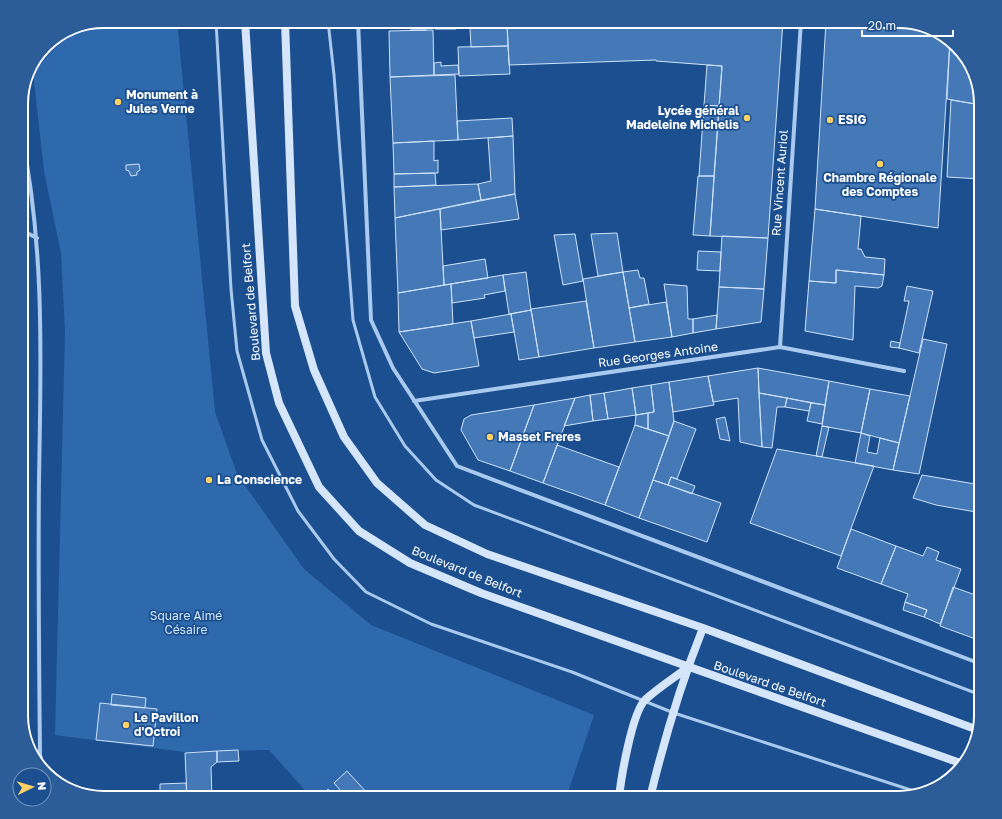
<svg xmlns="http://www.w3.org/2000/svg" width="1002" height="819" viewBox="0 0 1002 819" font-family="'Golos Text',sans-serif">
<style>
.green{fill:#2e69ad}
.building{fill:#4478b7;stroke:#cfe3fa}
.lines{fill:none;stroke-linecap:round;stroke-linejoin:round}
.lane{stroke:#a9c9ee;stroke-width:3}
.street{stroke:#a9c9ee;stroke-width:4}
.secondary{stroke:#d6e6fa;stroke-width:8}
.poi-dot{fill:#ffd166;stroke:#1b4f8f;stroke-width:1.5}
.labels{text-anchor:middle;stroke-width:3.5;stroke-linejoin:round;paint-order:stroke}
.poi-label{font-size:12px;font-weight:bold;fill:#fff;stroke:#1b4f8f;text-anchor:start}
.street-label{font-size:12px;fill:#fff;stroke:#1b4f8f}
.park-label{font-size:12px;fill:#cfe3fa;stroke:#1b4f8f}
.rim{fill:none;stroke:#fff;stroke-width:2}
</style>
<rect width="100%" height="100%" fill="#1b4f8f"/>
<path class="green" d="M104,21H177L215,412L237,474L304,569L371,625L594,715L566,798H312L269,750L184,752L55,735L65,331L61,253L44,171L33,72L59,44L86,25Z"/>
<path class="building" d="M424,21L426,30H411L410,23Z
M433,21H455L456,29H435Z
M470,21H507V26L470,28Z
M507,21H783L768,238L710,236L722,66L656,61V60L509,65Z
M826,21H898L929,27L950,40L938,228L815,209Z
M507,26L508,46L471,47L470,28Z
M433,30L434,75L390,77L389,31Z
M950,40L973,68L981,105L947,99Z
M508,46L510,74L459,76L458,47Z
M441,62V66L458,65L459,74L434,75V63Z
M707,65L722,66L719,106L704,105Z
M455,75L458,140L393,143L390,77Z
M951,100L981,105V179L947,177Z
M704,105L719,106L714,176H699Z
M512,118L513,136L458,140L457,121Z
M513,136L515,194L481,200L478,184L491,181L488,138Z
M434,141V161L438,160V173L394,174L393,143Z
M139,164L140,170L137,172V175L131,176L129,171L126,170V165Z
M435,173L436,185L394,187V174Z
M698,176H714L710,236L693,235Z
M478,184L481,200L395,218L394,187Z
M515,194L519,219L441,230L440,209Z
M440,209L444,285L398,293L395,218Z
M815,209L861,216L858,249H861L865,257L885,259L884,275L836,270V283L809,281Z
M617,233L623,272L598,276L591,234Z
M575,234L583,281L563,285L554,235Z
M722,236L768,238L764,289L719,287Z
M698,251L721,252L720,271L697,270Z
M485,259L488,278L444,285L443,266Z
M638,270L640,278H644L649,304L629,308L623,272Z
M836,270L884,275L882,286L878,288L855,286L853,340L805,331L809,281L836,283Z
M526,272L531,310L509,314L503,275Z
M623,272L635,342L594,348L583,279Z
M503,275L505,291L484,295L485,298L452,303L451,284Z
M451,284L453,324L399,332L398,293Z
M664,284L687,286L688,319H693V333L672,337Z
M907,286L933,291L919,353L899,348L909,301H904Z
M719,287L764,289L761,322L716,329Z
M586,301L594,348L539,357L531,309Z
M666,302L672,337L635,342L629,308Z
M531,310L539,357L519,360L511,314Z
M511,314L514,332L474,338L471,321Z
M717,315L716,329L693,333V319Z
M471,321L479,366L434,373L422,369L399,332Z
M923,339L947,344L919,474L893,470Z
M891,341L900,343L899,348L890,347Z
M758,368L829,381L825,405L759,393Z
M758,368L759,393L762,447L740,442L738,398L713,402L708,376Z
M708,376L714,405L673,412L669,382Z
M829,381L870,389L861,433L822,426Z
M669,382L674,421L669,436L648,429V413L654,412L651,385Z
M651,385L654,412L636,415L632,388Z
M632,388L636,415L608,419L604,393Z
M870,389L910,396L899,443L861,433Z
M604,393L608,419L593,421L590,395Z
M759,393L787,398L785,407H777L772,448L762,447Z
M590,395L593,421L564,426L575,398Z
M575,398L543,483L510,471L534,405Z
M787,398L811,403L809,411L785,407Z
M811,403L825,405L822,424L807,421Z
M534,405L510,471L478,460L461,430L464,419L471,415Z
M648,413V429L635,425L636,415Z
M725,417L730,441L720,439L716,419Z
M674,421L696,429L677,479L671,477L668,485L653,480Z
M635,425L669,436L639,518L605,505Z
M822,426L829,427L822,457L816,456Z
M861,433L870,436L867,452L877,454L880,438L899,443L893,470L855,463Z
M557,445L619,467L605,505L543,483Z
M777,449L874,466L841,556L750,523Z
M922,475L981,485V494L976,512L936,505L913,498Z
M671,477L695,486L692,494L668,485Z
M653,480L721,503L707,542L639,518Z
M851,529L896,546L881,584L837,568Z
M896,546L923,556L927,547L939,552L936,560L961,569L940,624L924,617L927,610L905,602L908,594L881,584Z
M953,587L981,597V641L940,626Z
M905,602L927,610L924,617L903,610Z
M112,694L146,698L145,708L111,705Z
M100,703L157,709L153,746L96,740Z
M238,750L239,761L217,762V751Z
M217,751V762L211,767L212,798H187L185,753Z
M347,771L368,794L364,798L353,796L347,798L334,783Z
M186,783L187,798H160V784Z
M328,789L333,796L331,798H319Z"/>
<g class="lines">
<path class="lane" d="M216,21L231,289L237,351L262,440L298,511L334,559L366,592L431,624L572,672L674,713L920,793
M328,21L334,75L353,320L375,397L405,446L436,480L474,505L981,695"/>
<path class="street" d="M358,21L371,320L393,368L457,466L981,664
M21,132C45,248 41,362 39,479C38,571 39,663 40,755L43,768
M21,230L37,238
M780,347L801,21
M414,401L780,347L904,371"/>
<path class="secondary" d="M245,21L266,353L279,403L319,487L359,531L410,563L481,593L963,764
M285,21L295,306L314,370L344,437L377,483L425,525L487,554L703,628L978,730
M619,798C621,778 632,713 645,700C658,688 674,678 687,668
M650,798C664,740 681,683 703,628"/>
</g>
<g class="poi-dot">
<circle cx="118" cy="102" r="4"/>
<circle cx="747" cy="118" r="4"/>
<circle cx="830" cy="120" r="4"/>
<circle cx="880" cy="164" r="4"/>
<circle cx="490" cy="437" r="4"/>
<circle cx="209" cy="480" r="4"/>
<circle cx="126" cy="725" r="4"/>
</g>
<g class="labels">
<g class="poi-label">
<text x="126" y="99">Monument à<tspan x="126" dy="14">Jules Verne</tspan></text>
<text x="739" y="115" text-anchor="end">Lycée général<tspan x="739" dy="14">Madeleine Michelis</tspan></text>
<text x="838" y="124">ESIG</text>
<text x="880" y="182" text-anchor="middle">Chambre Régionale<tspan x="880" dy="14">des Comptes</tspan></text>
<text x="498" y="441">Masset Freres</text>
<text x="217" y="484">La Conscience</text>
<text x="134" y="722">Le Pavillon<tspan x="134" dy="14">d'Octroi</tspan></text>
</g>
<g class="street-label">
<text transform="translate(780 183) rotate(-86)" y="4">Rue Vincent Auriol</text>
<text transform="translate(251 302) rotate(-95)" y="4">Boulevard de Belfort</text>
<text transform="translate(658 355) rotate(-8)" y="4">Rue Georges Antoine</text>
<text transform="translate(467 572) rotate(22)" y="4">Boulevard de Belfort</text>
<text transform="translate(770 684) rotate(19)" y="4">Boulevard de Belfort</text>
</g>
<g class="park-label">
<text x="186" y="620">Square Aimé<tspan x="186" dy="14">Césaire</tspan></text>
</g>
</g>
<path d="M0 0H1002V819H0ZM104 28H898A76 76 0 0 1 974 104V715A76 76 0 0 1 898 791H104A76 76 0 0 1 28 715V104A76 76 0 0 1 104 28Z" fill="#2d5d98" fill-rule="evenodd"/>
<path class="rim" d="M104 28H898A76 76 0 0 1 974 104V715A76 76 0 0 1 898 791H104A76 76 0 0 1 28 715V104A76 76 0 0 1 104 28Z"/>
<g transform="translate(32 787) rotate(85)"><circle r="19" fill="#1b4f8f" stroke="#7695bc"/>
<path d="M0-3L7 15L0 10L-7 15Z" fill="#ffd166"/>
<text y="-6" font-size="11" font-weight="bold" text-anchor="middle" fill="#ffffff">N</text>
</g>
<path d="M862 30v6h91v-6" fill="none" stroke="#ffffff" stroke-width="2"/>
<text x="868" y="30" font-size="12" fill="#ffffff" stroke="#1b4f8f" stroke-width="3" paint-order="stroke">20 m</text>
</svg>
